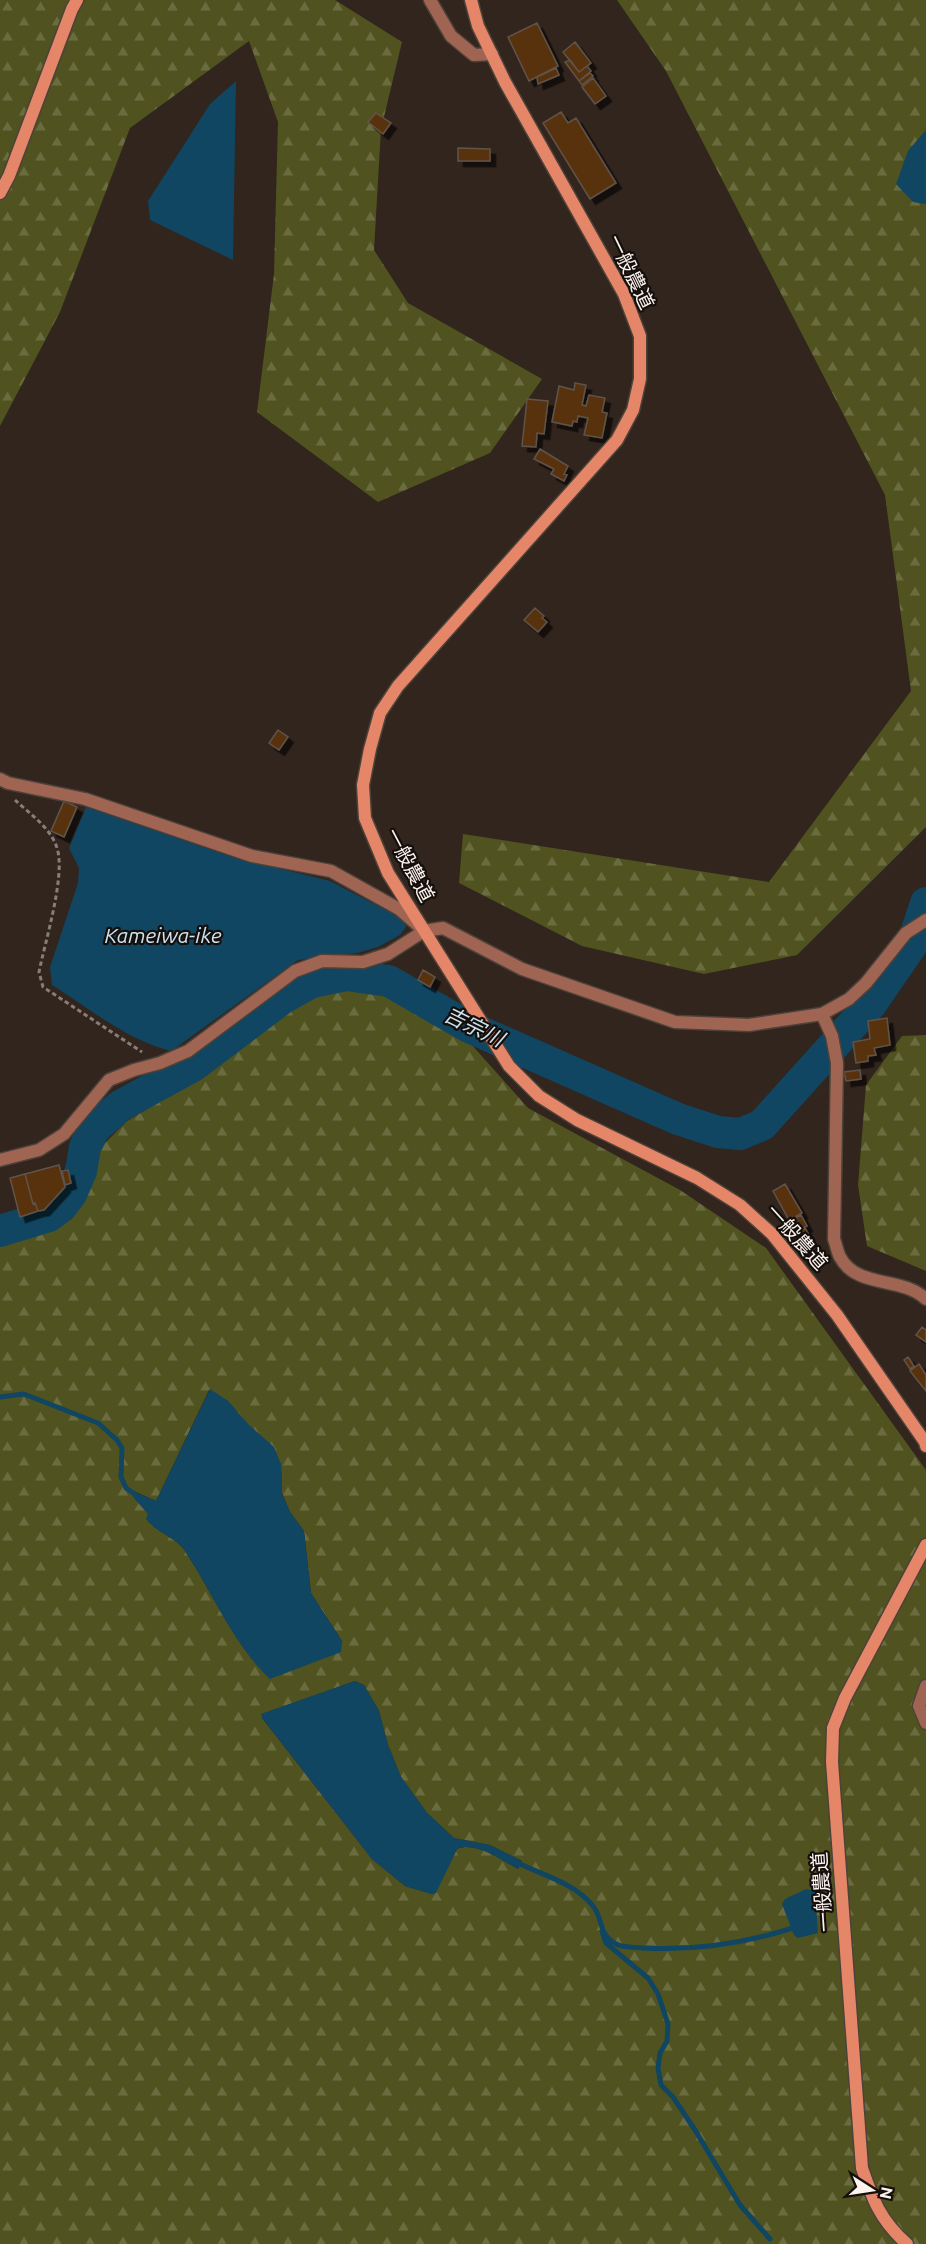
<svg xmlns="http://www.w3.org/2000/svg" width="926" height="2244" viewBox="0 0 926 2244" font-family="Ubuntu,'Noto Sans JP',sans-serif">
<style>
.forest{fill:url(#forest-firs);fill-rule:evenodd}
.water{fill:#104662}
.lines{fill:none;stroke-linecap:round;stroke-linejoin:round}
.stream{stroke:#104662;stroke-width:5}
.river{stroke:#104662;stroke-width:32}
.building{fill:#58330f;stroke:#605349;stroke-width:1.5;filter:url(#shadow)}
.street-casing{stroke:#4d423a;stroke-width:15}
.secondary-casing{stroke:#4d423a;stroke-width:15}
.path{stroke:#897e77;stroke-width:3;stroke-dasharray:4.5 3;stroke-linecap:butt}
.street{stroke:#a06552;stroke-width:12}
.secondary{stroke:#e48667;stroke-width:12}
.labels{text-anchor:middle;stroke-width:4.5;stroke-linejoin:round;paint-order:stroke}
.street-label{font-size:20px;fill:#fcf3ee;stroke:#150f0c}
.water-label{font-size:21px;font-style:italic;fill:#cde3f1;stroke:#150f0c}
</style>
<defs>
<pattern id="forest-firs" width="22" height="20" patternUnits="userSpaceOnUse" patternTransform="scale(1.5)"><rect width="22" height="20" fill="#50531f"/><path d="M5 1l3.5 6h-7zM16 11l3.5 6h-7z" fill="#6a6c40"/></pattern>
<filter id="shadow"><feDropShadow dx="5.5" dy="5.5" stdDeviation="0" flood-color="#0009"/></filter>
</defs>
<rect width="100%" height="100%" fill="#31251d"/>
<path class="forest" d="M0,0H335L402,42L381,129L374,250L408,303L542,379L490,453L378,502L257,412L274,274L278,122L249,41L130,128L60,312L0,426Z
M617,0H926V827L797,955L704,974L582,946L459,883L463,834L769,882L911,691L885,495L666,71Z
M347,990L384,996L471,1044L528,1108L680,1190L766,1248L926,1470V2244H0V1243L63,1223L84,1198L102,1146L127,1121L203,1076L307,999ZM209,1390L228,1401L281,1464L282,1493L290,1512L304,1531L311,1593L342,1641L270,1678C233,1644 213,1593 185,1551C176,1537 156,1533 147,1519L148,1514L134,1491L156,1501ZM355,1681L364,1685L379,1711L388,1745L401,1777L427,1813L454,1838L490,1845L522,1861L518,1869C501,1860 476,1841 457,1849L435,1893L432,1894L405,1886L372,1859L262,1718V1714Z
M926,1035V1271L867,1246L858,1185L866,1085L902,1036Z"/>
<path class="water" d="M236,81L233,260L150,220L148,201L210,104Z
M926,130V204L913,202L896,184L908,151Z
M86,807L229,856L330,881L403,919L406,927L400,935L378,947L357,953L298,960L171,1051C127,1040 90,1009 52,985L50,967L78,883L79,868L69,848Z
M210,1389L228,1401L248,1424L274,1447L281,1464L282,1494L290,1512L304,1531L311,1593L342,1641L341,1652L270,1679C233,1644 213,1593 185,1551C176,1537 156,1533 146,1519L148,1514L133,1497V1491L156,1501Z
M355,1681L364,1685L379,1711L388,1745L401,1777L427,1813L454,1838L490,1845L522,1861L518,1869C501,1860 476,1841 457,1849L436,1893L432,1894L405,1886L372,1859L262,1718L261,1714Z
M806,1889L815,1891L818,1933L798,1938L794,1935L782,1904L785,1899Z"/>
<g class="lines">
<path class="stream" d="M0,1397L24,1394L98,1423L117,1440L122,1448L121,1477L126,1488L139,1497
M514,1861C541,1875 574,1882 593,1906C603,1918 598,1934 616,1944C623,1948 635,1947 643,1948C696,1951 746,1943 796,1927
M602,1931L606,1943L648,1978L658,1994L668,2024L667,2041L660,2053L658,2068L661,2085L673,2097L695,2130L740,2205L770,2239"/>
<path class="river" d="M0,1231L49,1216L61,1207L71,1194L81,1171L85,1147L94,1129L120,1106L193,1066L283,998L312,982L346,975L389,981L467,1026L678,1119L718,1132L740,1134L762,1125L871,1004L913,943L926,903"/>
</g>
<path class="building" d="M537,23L558,66L529,81L508,37Z
M575,42L591,63L579,72L563,52Z
M570,60L579,72L587,66L591,71L579,81L565,62Z
M556,68L559,75L538,84L537,77Z
M590,73L593,76L582,85L579,81Z
M593,78L606,96L595,104L582,87Z
M561,112L568,123L576,118L616,183L590,199L543,123Z
M376,113L391,123L383,134L368,122Z
M458,148L490,149V161H458Z
M575,383L586,385L582,405L586,406L589,395L605,398L602,412L607,413L602,438L584,435L588,418L578,416L577,422L573,421L572,426L552,422L559,386L574,390Z
M527,399L548,401L544,434L537,433L536,447L522,446Z
M540,449L568,466L564,474L567,475L564,481L551,474L554,469L534,459Z
M535,608L544,616L542,618L547,622L538,632L524,620Z
M278,730L288,737L279,750L269,743Z
M64,801L77,807L64,837L51,831Z
M423,970L435,977L430,987L418,980Z
M887,1018L890,1045L874,1048L876,1055L868,1056V1061L856,1063L853,1042L870,1039L868,1021Z
M860,1070L861,1079L846,1081L844,1072Z
M59,1165L65,1187L44,1210L38,1211L35,1203L33,1204L25,1174Z
M68,1170L71,1183L65,1185L62,1171Z
M25,1174L33,1204L35,1203L38,1211L20,1217L10,1178Z
M785,1184L802,1213L789,1220L773,1191Z
M801,1215L807,1226L794,1233L789,1222Z
M805,1228L809,1235L800,1240L796,1233Z
M922,1327L926,1330V1342L916,1335Z
M908,1357L914,1366L910,1369L904,1360Z
M919,1364L926,1375V1391L910,1371Z"/>
<g class="lines">
<defs>
<path id="street" d="M430,0L451,36L474,55L492,54
M0,779L8,783L85,799L252,856L331,871L399,909L421,928
M822,1014L832,1036L837,1063L834,1239C836,1244 837,1251 840,1257C857,1289 902,1276 926,1299
M0,1160L39,1150L64,1134L109,1080L134,1070L160,1063L188,1051L295,971L322,961L363,962L388,954L424,931L443,928L522,969L675,1022L749,1025L822,1014L849,999L866,983L906,933L926,920
M926,1686L919,1706L926,1723"/>
<path id="secondary" d="M471,0L478,26L505,82L624,294L640,336V379L633,410L617,440L398,686L380,713L370,749L363,785L365,818L388,873L509,1066L539,1096L577,1120L697,1178L740,1205L772,1234L837,1315L925,1442L926,1446
M0,193L9,176L72,9L77,0
M907,2244C880,2220 873,2200 862,2168L832,1762L833,1728L845,1698L926,1545"/>
</defs>
<use href="#street" class="street-casing"/>
<use href="#secondary" class="secondary-casing"/>
<path class="path" d="M15,800C29,813 51,828 57,848C66,875 45,942 39,972L43,987L142,1052"/>
<use href="#street" class="street"/>
<use href="#secondary" class="secondary"/>
</g>
<g class="labels">
<g class="street-label">
<text transform="translate(631 272) rotate(64)" y="7">一般農道</text>
<text transform="translate(410 865) rotate(62)" y="7">一般農道</text>
<text transform="translate(797 1237) rotate(48)" y="7">一般農道</text>
<text transform="translate(822 1892) rotate(-94)" y="7">一般農道</text>
</g>
<g class="water-label">
<text x="163" y="943">Kameiwa-ike</text>
<text transform="translate(474 1027) rotate(26)" y="7">吉宗川</text>
</g>
</g>
<g transform="translate(872 2190) rotate(102)" stroke="#150f0c" stroke-width="4.5" paint-order="stroke">
<path d="M0-4.5L10 22L0 15L-10 22Z" fill="#fcf3ee"/>
<text y="-9" font-size="16" font-weight="bold" text-anchor="middle" fill="#fcf3ee">N</text>
</g>
</svg>
